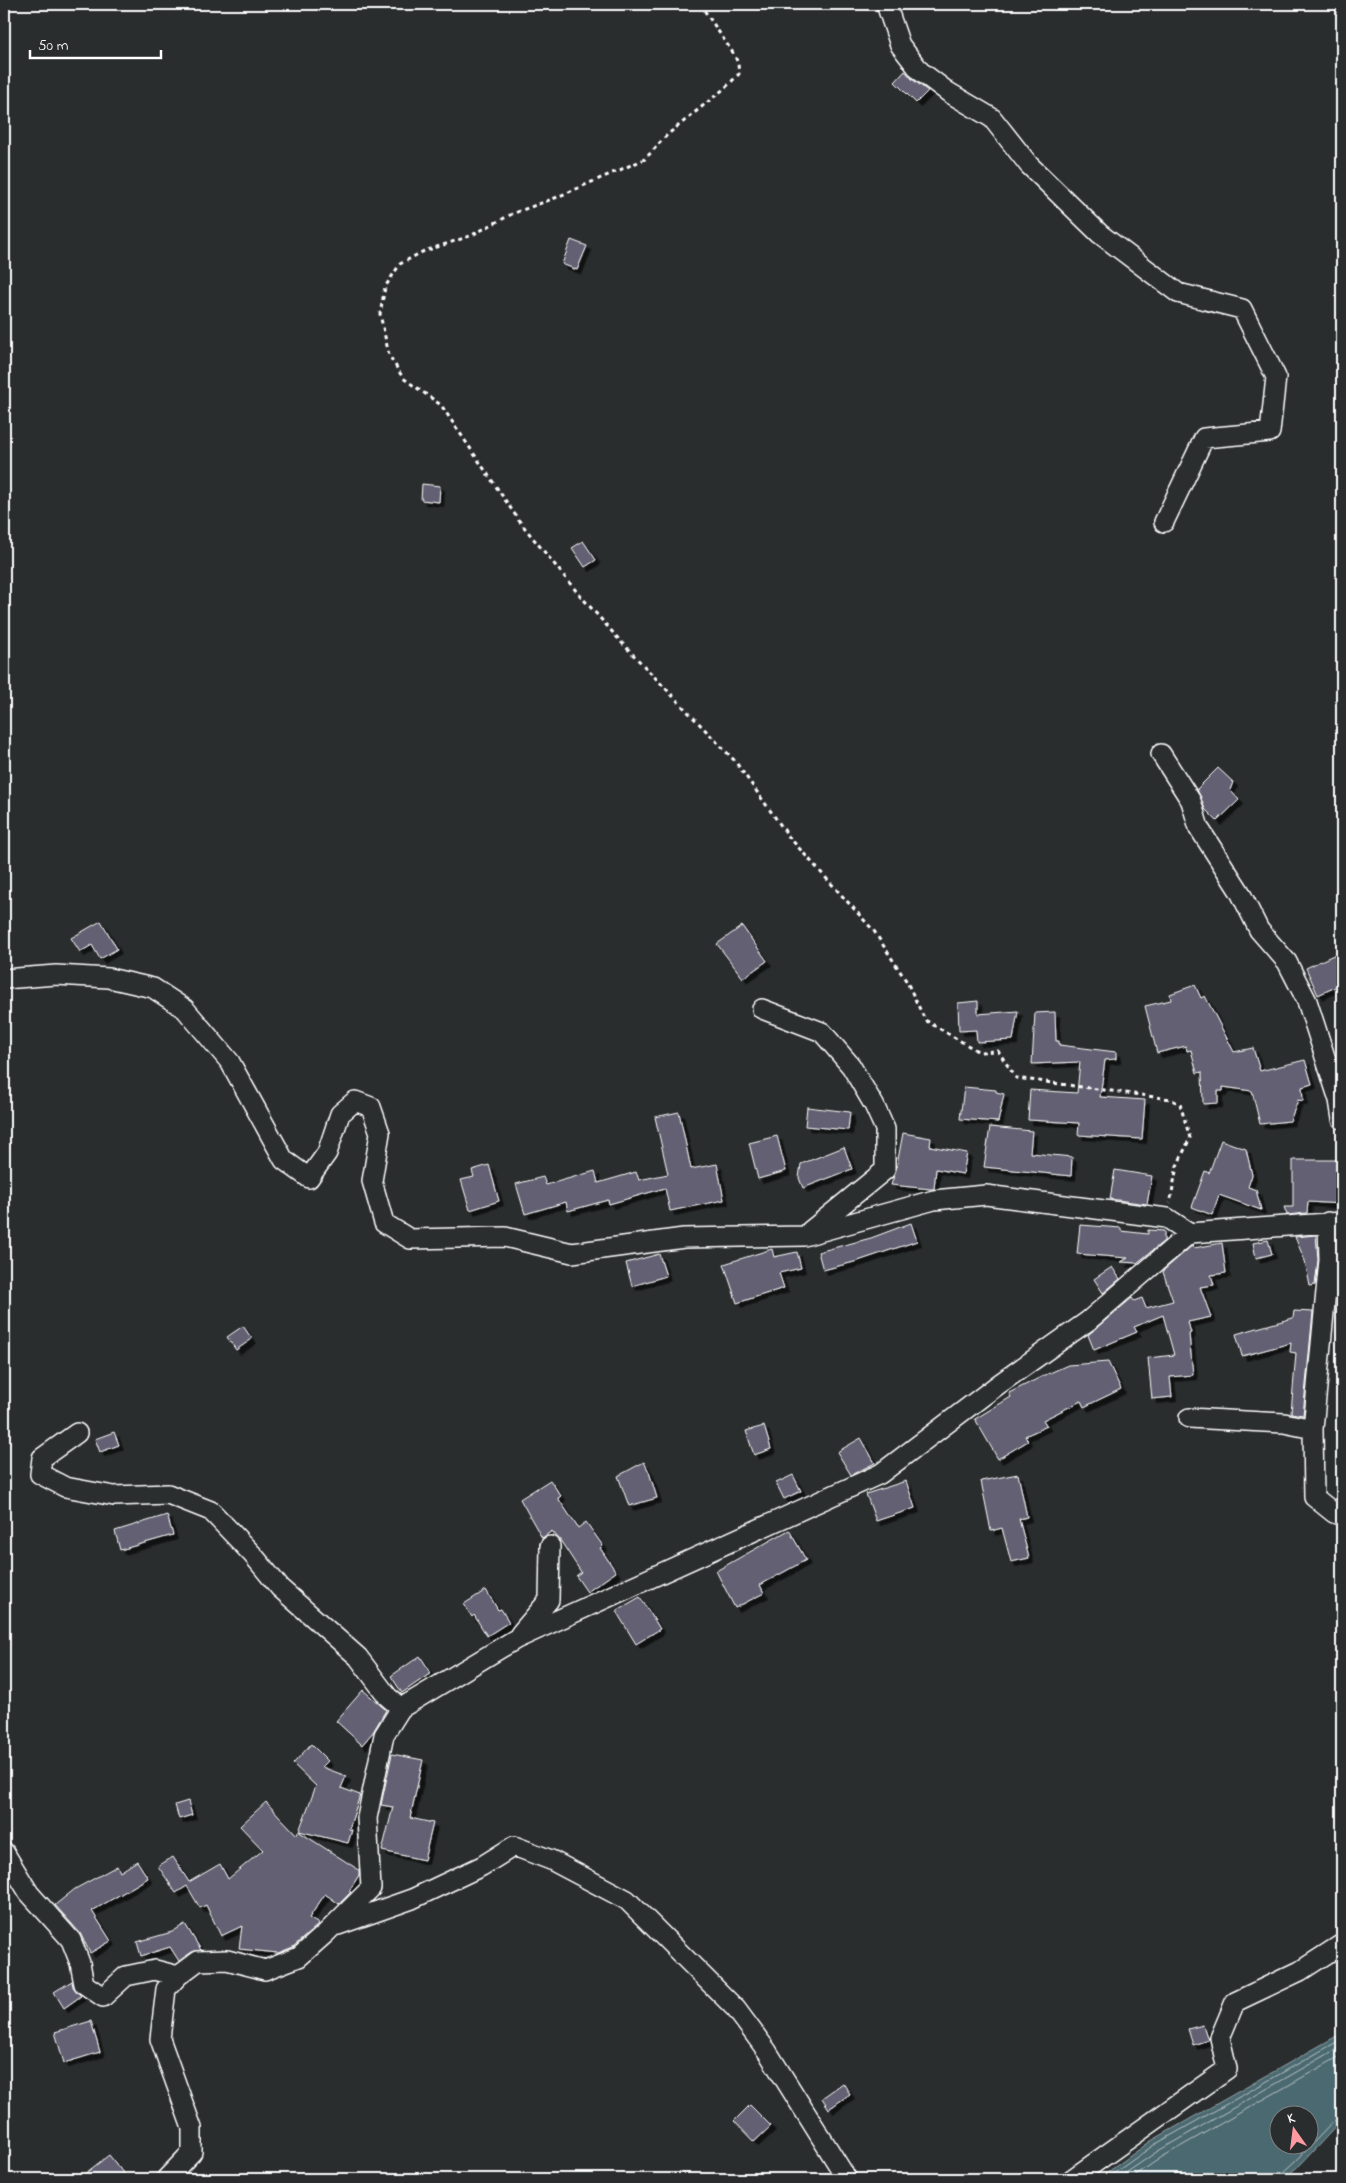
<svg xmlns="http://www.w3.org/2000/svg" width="1346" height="2183" viewBox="0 0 1346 2183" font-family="'Indie Flower',sans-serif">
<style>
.water{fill:#4c6970;stroke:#94a5a9;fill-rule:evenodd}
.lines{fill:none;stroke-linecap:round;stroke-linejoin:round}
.shore{stroke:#b7c3c6;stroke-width:1}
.building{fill:#626072;stroke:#fff;filter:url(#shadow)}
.minor-casing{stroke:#fff;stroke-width:22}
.path{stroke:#fff;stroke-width:3;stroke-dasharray:4 4;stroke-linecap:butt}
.minor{stroke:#2a2d2e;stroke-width:19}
</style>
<defs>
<filter id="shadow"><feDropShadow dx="4.5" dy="4.5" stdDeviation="0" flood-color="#0009"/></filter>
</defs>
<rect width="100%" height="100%" fill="#2a2d2e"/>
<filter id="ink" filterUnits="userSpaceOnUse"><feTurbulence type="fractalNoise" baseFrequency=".02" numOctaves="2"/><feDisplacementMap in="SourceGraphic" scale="10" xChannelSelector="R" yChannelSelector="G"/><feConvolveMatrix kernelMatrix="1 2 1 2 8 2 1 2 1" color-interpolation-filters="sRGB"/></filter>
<g filter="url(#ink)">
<path class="water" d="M1342,2033V2120L1301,2164L1283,2179H1098L1151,2141ZM1278,2116H1308V2146H1278Z"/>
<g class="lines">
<path class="shore" d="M1106,2179L1154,2145L1342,2039
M1117,2179L1158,2151L1342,2046
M1130,2179L1162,2157L1342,2055
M1280,2179L1282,2174L1297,2160L1335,2120L1342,2116"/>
</g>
<path class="building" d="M905,71L913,80L928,91L916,103L895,82Z
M571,240L587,246L577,270L562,264Z
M422,484L440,486L439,502L421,500Z
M583,541L596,560L585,567L572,548Z
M1218,768L1233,782L1230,790L1239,800L1217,821L1205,809L1197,789Z
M101,921L117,949L100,959L92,945L80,952L71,938Z
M742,926L767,961L743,978L717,944Z
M1342,951V984L1318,995L1306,968Z
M1195,985L1201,998L1205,996L1234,1052L1253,1048L1260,1071L1305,1060L1312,1084L1302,1087L1303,1101L1298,1100L1290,1121L1260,1124L1252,1091L1223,1087V1091H1218V1103L1203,1104L1202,1072L1197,1073L1191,1050L1187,1051L1186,1046L1157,1053L1145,1006L1171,1000L1170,994Z
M978,1001V1014L1018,1011L1013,1040L977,1042L976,1030L959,1031L958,1003Z
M1055,1012L1056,1041H1059V1045L1116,1052V1059L1105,1060L1100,1097L1145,1100L1142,1139L1078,1135L1079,1123L1028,1120L1030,1090L1077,1093L1080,1062L1032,1064L1035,1013Z
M964,1087L996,1090V1092L1004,1094L998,1122L960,1119Z
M807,1107L850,1112L848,1130L805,1126Z
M679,1112L691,1169L717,1164L724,1200L670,1211L665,1188L609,1204L608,1200L568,1211L566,1202L525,1214L516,1184L543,1177L546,1185L595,1171L598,1183L636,1172L639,1180L668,1174L655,1117Z
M990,1127L1032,1131L1030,1153L1072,1157L1071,1176L984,1167Z
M903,1133L931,1138L930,1146L967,1153L963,1174L936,1169L934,1189H931L891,1185L896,1170Z
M777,1136L786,1171L758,1179L749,1143Z
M1221,1140L1246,1149L1252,1175L1248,1187L1256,1190L1261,1210L1219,1195L1212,1215L1192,1207L1205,1171L1209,1173Z
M844,1147L852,1169L803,1188L799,1178L801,1164Z
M1293,1160H1342V1204L1308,1202L1307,1213L1287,1215L1284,1207H1293Z
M489,1165L499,1201L470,1210L461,1180L474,1177L472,1170Z
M1115,1170L1152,1176L1147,1204L1110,1199Z
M911,1223L917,1241L858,1261L823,1270L818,1252L871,1238Z
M1080,1225L1121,1228V1231L1148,1234V1230L1164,1231V1241L1137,1263L1121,1262L1128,1258L1077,1254Z
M1316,1235L1318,1260L1315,1285L1310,1286L1305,1261L1295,1237Z
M1268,1240L1272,1254L1256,1258L1253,1243Z
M1222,1243L1226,1273L1211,1275L1214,1285L1200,1287L1211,1317L1188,1322L1191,1333L1189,1334L1193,1375L1170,1377L1172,1397L1152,1399L1148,1358L1174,1355L1163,1315L1134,1327L1137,1332L1094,1350L1088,1335L1132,1298L1134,1301L1142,1298L1146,1308L1173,1301L1163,1272L1164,1270L1193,1245L1194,1248Z
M772,1249L774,1257L797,1252L801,1268L779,1273L784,1288L737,1303L724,1264Z
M659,1254L666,1276L632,1286L626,1263Z
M1112,1267L1120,1279L1103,1293L1094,1279Z
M1294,1311L1313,1312L1303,1415L1291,1413L1296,1353L1290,1352L1291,1343L1242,1356L1236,1334L1293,1318Z
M243,1326L252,1339L236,1350L227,1337Z
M1108,1362L1121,1389L1084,1407L1081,1401L1043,1420L1047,1426L1025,1436L1028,1441L998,1459L975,1419L1011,1397L1009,1393L1043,1376L1068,1365Z
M764,1426L771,1449L754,1455L746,1431Z
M114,1432L119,1445L100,1452L95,1439Z
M861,1438L875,1463L851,1475L837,1452Z
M644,1462L649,1472L657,1498L629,1506L618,1476Z
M1018,1474L1027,1517L1019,1519L1029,1558L1011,1562L1002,1528L991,1531L981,1481Z
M793,1475L801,1491L784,1499L776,1483Z
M550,1480L561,1496L558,1498L578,1528L586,1522L603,1546L600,1548L616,1572L587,1592L576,1576L581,1572L560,1540L552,1531L542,1538L520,1499Z
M906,1481L915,1508L876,1521L866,1494Z
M167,1515L173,1535L120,1550L115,1531Z
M789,1530L806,1560L760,1585L764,1593L735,1608L716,1571Z
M486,1590L498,1610L501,1609L509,1622L487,1636L474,1615L472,1617L464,1604Z
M640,1597L660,1629L636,1644L616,1611Z
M420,1656L431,1673L402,1693L391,1676Z
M363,1690L386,1710L373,1732L362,1745L336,1721Z
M311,1744L328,1761L322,1767L346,1776L341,1788L360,1795L349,1829L352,1830L348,1843L299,1831L316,1786L293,1764Z
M392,1754L423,1760L410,1818L433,1823L424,1860L382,1851L393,1807L381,1805Z
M188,1801L192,1815L179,1819L175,1805Z
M266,1802L297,1835L298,1831L359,1870V1875L349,1891L351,1892L339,1904L325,1894L309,1918L319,1924L293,1947L278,1953L239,1949L242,1926L221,1936L206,1905L200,1908L187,1886L176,1893L158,1866L173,1857L189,1882L220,1864L228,1879L263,1850L240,1826Z
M137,1861L148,1878L92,1911L111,1941L90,1953L80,1933L55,1905L75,1889L117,1866L120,1872Z
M185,1924L201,1950L192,1952L179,1961L170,1947L141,1956L137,1942L172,1932Z
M72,1981L73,1987L81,1996L64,2008L54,1992Z
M91,2021L100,2052L64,2063L55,2032Z
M1203,2025L1208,2040L1193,2045L1188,2029Z
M843,2083L850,2094L829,2109L822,2098Z
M750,2105L771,2126L754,2142L734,2121Z
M109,2155L128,2179H78Z"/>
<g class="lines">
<defs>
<path id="minor" d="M886,4L900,45L920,71L948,92L992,118L1029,165L1100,234L1178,293L1242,309L1276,377L1270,432L1204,438L1164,522
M1161,754L1191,801L1199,828L1240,892L1259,930L1287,962L1307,1001L1339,1100L1342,1119
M4,979L56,975L109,978L153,988L185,1009L230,1062L284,1160L309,1178L327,1153L340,1114L355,1101L371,1107L380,1133L372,1181L384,1223L410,1239L505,1237L572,1253L684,1238L804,1236L934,1200L986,1195L1167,1218L1190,1233
M762,1009L822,1032L851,1066L874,1105L885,1129V1170L810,1231
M1328,1222L1329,1260L1313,1429L1314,1497L1334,1513L1342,1516
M1189,1418L1284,1423L1313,1429
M77,1433L42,1458L40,1474L65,1487L114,1496L168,1494L211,1511L253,1555L280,1588L358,1657L388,1697L401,1708
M520,1634L549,1600L550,1546
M4,1852L29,1893L71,1940L80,1963L84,1984L103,1997L126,1976L155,1970L178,1976
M338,1925L412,1899L482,1866L514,1846L551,1860L627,1900L736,2009L767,2051L847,2179
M166,2179L192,2152V2128L160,2039L166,1989L178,1976L198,1961L227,1960L265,1970L299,1957L325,1934L371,1888L367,1818L384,1735L401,1708L516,1639L880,1474L999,1384L1088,1321L1190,1233L1342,1222
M1072,2179L1227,2069L1220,2038L1235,2002L1300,1971L1342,1944"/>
</defs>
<use href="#minor" class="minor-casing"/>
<path class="path" d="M700,4L735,56L738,64L739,74L725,88L667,135L645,159L555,198L514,213L470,236L422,252L400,264L385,287L380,314L389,355L403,378L441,405L520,522L577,592L622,643L735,761L789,837L874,931L907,982L925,1020L979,1052L998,1051L1016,1078L1170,1099L1180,1104L1190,1138L1177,1166L1170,1203"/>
<use href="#minor" class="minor"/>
</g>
</g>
<rect width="1346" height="2183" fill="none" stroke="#2a2d2e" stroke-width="20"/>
<rect x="10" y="10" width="1326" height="2163" fill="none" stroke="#fff" stroke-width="2" filter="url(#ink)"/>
<g transform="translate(1294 2130) rotate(346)"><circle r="24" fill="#2a2d2e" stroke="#7f8182"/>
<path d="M0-4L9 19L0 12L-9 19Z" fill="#ff9aa2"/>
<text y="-8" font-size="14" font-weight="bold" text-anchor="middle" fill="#ffffff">K</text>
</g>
<path d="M30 50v8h131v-8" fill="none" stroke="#ffffff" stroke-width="2.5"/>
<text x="38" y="50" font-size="15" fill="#ffffff" stroke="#2a2d2e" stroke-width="4" paint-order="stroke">50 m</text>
</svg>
